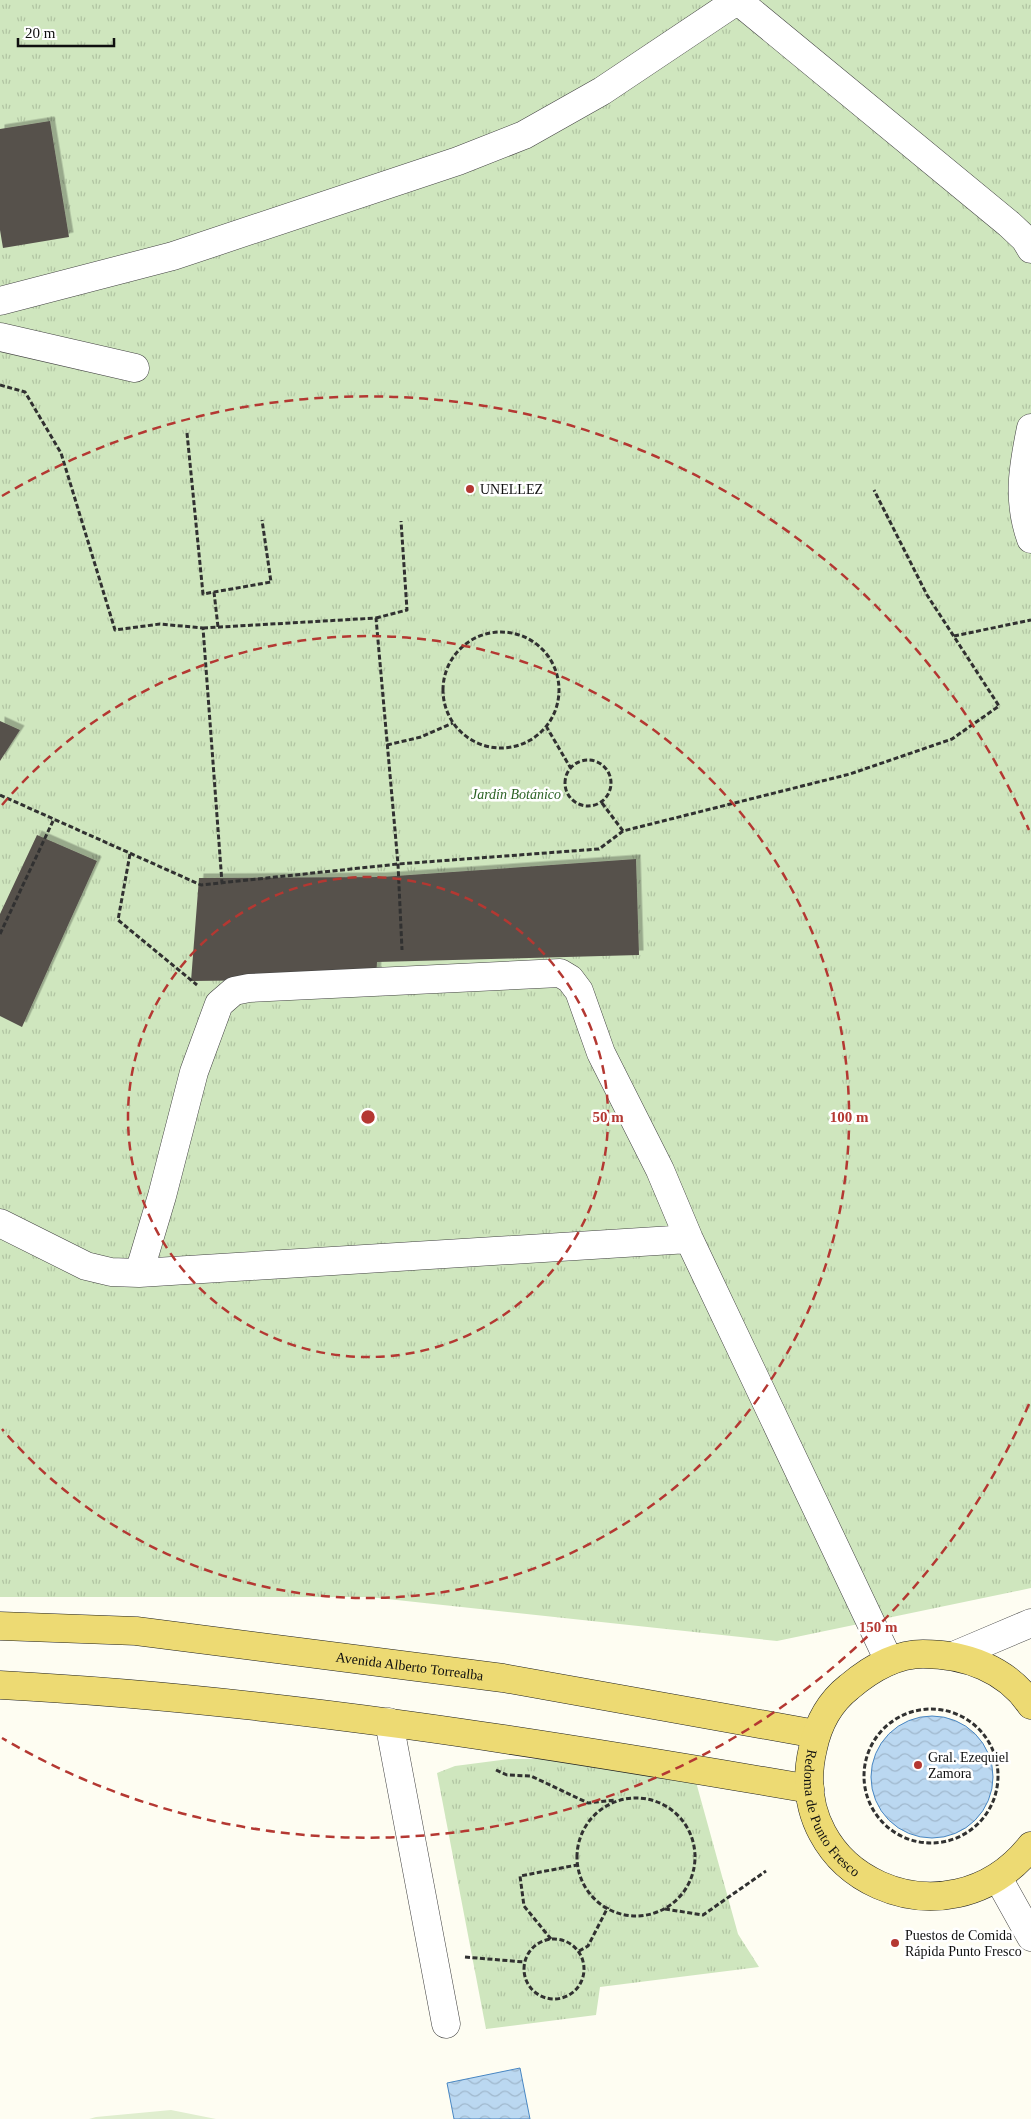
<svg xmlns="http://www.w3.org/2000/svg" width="1031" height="2119" viewBox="0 0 1031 2119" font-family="Georgia,serif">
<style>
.grass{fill:url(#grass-tufts)}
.pitch{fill:#e0eecf}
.water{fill:url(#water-waves);stroke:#4886c2}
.building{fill:#57514c;filter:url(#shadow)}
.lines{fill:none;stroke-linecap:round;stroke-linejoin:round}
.minor-casing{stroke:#424242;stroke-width:29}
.major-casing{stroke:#202020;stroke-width:29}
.path{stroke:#313131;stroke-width:3;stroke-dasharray:5 2.5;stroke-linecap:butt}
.minor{stroke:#fff;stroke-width:28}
.major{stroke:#edda73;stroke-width:28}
.ring{fill:none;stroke:#b43832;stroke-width:2.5;stroke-dasharray:9 6}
.poi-dot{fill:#b43832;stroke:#fff;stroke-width:2}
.labels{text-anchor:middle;stroke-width:5;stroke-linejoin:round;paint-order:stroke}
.poi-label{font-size:14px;fill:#0f0f0f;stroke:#fff;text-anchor:start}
.park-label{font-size:14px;font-style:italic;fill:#2b6224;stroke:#fff}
.street-label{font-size:14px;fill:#0f0f0f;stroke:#fff}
.centre{fill:#b43832;stroke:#fff;stroke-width:2.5}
.ring-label{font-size:15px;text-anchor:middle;font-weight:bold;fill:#b43832;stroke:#fff;stroke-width:5;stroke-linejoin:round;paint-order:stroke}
</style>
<defs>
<pattern id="grass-tufts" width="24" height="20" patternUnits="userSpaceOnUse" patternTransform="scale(1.25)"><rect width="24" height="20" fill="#cfe6be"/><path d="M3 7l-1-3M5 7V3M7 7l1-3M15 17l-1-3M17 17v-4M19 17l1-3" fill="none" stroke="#b1c4a2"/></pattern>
<pattern id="water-waves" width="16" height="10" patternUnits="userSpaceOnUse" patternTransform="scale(1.25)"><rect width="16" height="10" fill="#bbd8f1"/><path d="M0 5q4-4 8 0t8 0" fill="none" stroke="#a0b8cd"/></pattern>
<filter id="shadow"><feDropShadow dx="4.5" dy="-4.5" stdDeviation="0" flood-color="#0004"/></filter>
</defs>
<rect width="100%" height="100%" fill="#fefdf2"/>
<path class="grass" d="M0,0H1031V1588L777,1641L369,1597H0Z
M509,1759H542L696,1782L738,1934L759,1967L600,1987L596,2015L486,2029L437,1773L455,1766Z"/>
<path class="pitch" d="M171,2110L216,2119H89L96,2117Z"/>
<path class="water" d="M871 1777a61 61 0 1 1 122 0a61 61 0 1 1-122 0Z
M520,2068L530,2119H454L447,2083Z"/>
<path class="building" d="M50,121L69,237L3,248L0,230V129Z
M0,721L20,730L0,761Z
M37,835L97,861L22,1027L0,1016V914Z
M636,859L639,955L377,962L376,979L191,981L199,878L381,877Z"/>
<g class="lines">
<defs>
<path id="minor" d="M737,0L1009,224L1025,239L1031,249
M0,301L173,256L458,161L524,135L602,91L738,0
M0,337L135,368
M1031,428C1023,467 1017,500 1031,539
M0,1223L86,1266L111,1272L139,1273L689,1239
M139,1273L162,1196L194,1072L219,1004L234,991L249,988L560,973L570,979L579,991L601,1053L660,1170L689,1239L889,1661
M953,1656L1031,1623
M389,1722L446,2024
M998,1878L1031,1937"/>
<g id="major">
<path id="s1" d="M0,1626L136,1631L503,1678L816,1734"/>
<path d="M0,1685C272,1699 542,1743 810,1789"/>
<path id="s2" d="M1031,1705C1007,1669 965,1654 923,1654C896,1654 869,1670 849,1687C830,1702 818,1724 813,1748C782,1878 948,1951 1031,1846"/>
</g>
</defs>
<use href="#minor" class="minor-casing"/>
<use href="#major" class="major-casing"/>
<path class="path" d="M0,385L25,392L61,453L115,630L160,624L203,628L222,883
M187,433L203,594L271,582L262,520
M214,592L218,627
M376,618L407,610L401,521
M203,628L376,618L398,864L402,950
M443 690a58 58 0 1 1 116 0a58 58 0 1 1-116 0Z
M954,636L1031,620
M546,726L570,767
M387,745L421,737L453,723
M565 783a23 23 0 1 1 46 0a23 23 0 1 1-46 0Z
M0,795L201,885L398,864L599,849L623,831L850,774L952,739L999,706L927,595L874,490
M602,803L623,831
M130,854L118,920L197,985
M0,934L53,821
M864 1776a67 67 0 1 1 134 0a67 67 0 1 1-134 0Z
M496,1770L507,1775L531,1776L588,1803L616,1800
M577 1857a59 59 0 1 1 118 0a59 59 0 1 1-118 0Z
M665,1909L703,1915L766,1871
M524 1969a30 30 0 1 1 60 0a30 30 0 1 1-60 0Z
M551,1939L524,1906L520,1876L577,1865
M579,1951L588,1946L608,1907
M465,1957L524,1962"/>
<use href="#minor" class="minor"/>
<use href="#major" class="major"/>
</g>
<g class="ring">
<circle cx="368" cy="1117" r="240"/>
<path d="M2 805A481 481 0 1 1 2 1429"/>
<path d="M1029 1404A721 721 0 0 1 2 1738M2 496A721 721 0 0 1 1029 830"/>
</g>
<g class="poi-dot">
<circle cx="470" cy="489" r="5"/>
<circle cx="918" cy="1765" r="5"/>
<circle cx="895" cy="1943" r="5"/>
</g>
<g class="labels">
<g class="poi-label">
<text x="480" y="494">UNELLEZ</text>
<text x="928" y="1762">Gral. Ezequiel<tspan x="928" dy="16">Zamora</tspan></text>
<text x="905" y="1940">Puestos de Comida<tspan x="905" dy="16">Rápida Punto Fresco</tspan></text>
</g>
<g class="park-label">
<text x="516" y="799">Jardín Botánico</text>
</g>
<g class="street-label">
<text dy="5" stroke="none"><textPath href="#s1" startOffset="412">Avenida Alberto Torrealba</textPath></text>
<text dy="5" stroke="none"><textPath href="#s2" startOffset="351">Redoma de Punto Fresco</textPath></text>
</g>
</g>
<circle cx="368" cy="1117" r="8" class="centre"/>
<g class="ring-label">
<text x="608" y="1122">50 m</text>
<text x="849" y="1122">100 m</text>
<text x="878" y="1632">150 m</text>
</g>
<path d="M18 38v8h96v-8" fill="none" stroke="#0f0f0f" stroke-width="2.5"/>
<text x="25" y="38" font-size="15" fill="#0f0f0f" stroke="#ffffff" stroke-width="4" paint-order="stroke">20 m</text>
</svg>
